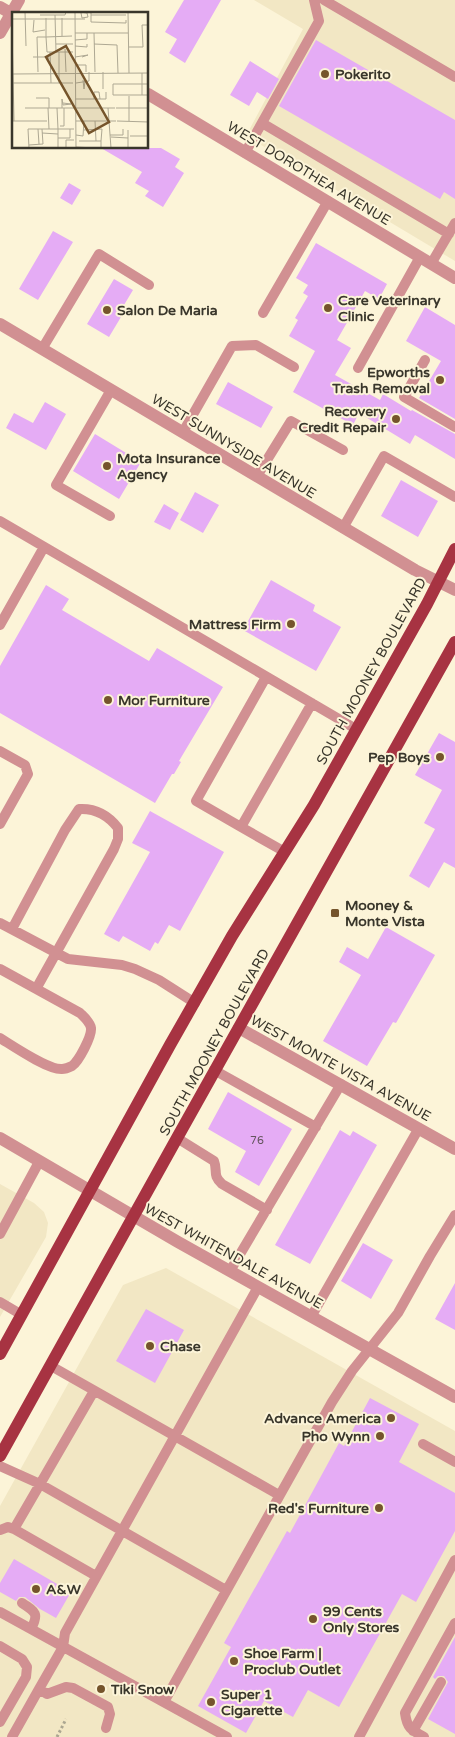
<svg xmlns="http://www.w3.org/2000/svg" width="455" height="1737" viewBox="0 0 455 1737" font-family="'Varela Round',sans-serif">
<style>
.built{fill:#f2e7c4}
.building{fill:#e5acf5}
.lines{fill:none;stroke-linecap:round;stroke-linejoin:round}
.path{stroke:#aba691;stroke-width:3;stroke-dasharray:2.5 2.5;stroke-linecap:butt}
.service{stroke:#d19092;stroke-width:10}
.minor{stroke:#d19092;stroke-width:12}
.tertiary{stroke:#d19092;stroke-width:12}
.primary{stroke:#a73342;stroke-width:12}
.poi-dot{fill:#75542b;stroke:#fcf4d8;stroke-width:2}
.labels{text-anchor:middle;stroke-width:4;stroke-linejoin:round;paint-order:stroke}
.number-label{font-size:11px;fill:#64545e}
.poi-label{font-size:14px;font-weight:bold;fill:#39362b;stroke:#fcf4d8;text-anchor:start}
.street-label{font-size:14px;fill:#39362b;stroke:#fcf4d8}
.inset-road{fill:none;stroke:#aea893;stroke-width:1}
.view{fill:#75542b;fill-opacity:0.15;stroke:#75542b;stroke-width:2.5}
.inset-edge{fill:none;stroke:#39362b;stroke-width:2.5}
</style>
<rect width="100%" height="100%" fill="#fcf4d8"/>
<path class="built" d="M254,0H455V261L246,136L303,29Z
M0,1184L34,1203L44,1212L48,1223L46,1237L0,1317Z
M166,1268L455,1431V1737H0V1506L123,1285Z"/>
<path class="building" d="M184,0H221L185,63L169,53L177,39L165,32Z
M316,40L455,120V199L444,192L440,199L279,106Z
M250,61L279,79L268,99L257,92L249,106L230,95Z
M101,148H161L180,159L175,167L184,173L163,207L145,196L149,191L135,183L142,172Z
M69,183L81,190L72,205L60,198Z
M53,231L73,242L38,300L19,289Z
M316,243L387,284L379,299L365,291L337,340L351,348L335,375L380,400L383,394L411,411L412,410L455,434V459L415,435L410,444L359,413L353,425L293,392L315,351L289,336L298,320L295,318L308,296L303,293L308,285L296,278Z
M114,279L133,290L124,305L127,307L109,337L87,324Z
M425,307L455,325V419L419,398L441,361L406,341Z
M228,382L273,407L261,428L216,404Z
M45,402L66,414L46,450L6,428L14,413L33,423Z
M95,434L141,462L119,499L73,471Z
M401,480L438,501L418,537L381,516Z
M195,492L219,505L203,533L180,520Z
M164,504L179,513L170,530L154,522Z
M271,580L315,605L313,611L341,627L316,671L243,630Z
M46,585L69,599L62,610L149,661L157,648L223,687L179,761L181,762L174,774H172L155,803L0,713V666Z
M439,733L455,742V868L444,862L429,888L409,876L435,829L424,823L442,790L415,775Z
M150,811L224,852L180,931L169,925L158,944L155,942L150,951L123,936L119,942L104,934L150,852L132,843Z
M386,927L435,955L396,1023L393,1022L367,1066L323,1041L361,975L339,962L347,947L368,959Z
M228,1092L292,1129L259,1186L235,1172L246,1151L208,1129Z
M340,1130L350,1136L353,1131L377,1145L310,1264L275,1245Z
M363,1243L393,1260L371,1299L341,1281Z
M455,1283V1330L435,1319Z
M146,1309L184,1330L155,1383L116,1361Z
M370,1398L419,1424L399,1462L455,1493V1531L416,1602L402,1594L339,1707L308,1690L293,1717L264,1701L246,1733L198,1706L231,1647L224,1643L287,1531L290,1533L339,1443L344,1446Z
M14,1559L71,1592L56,1618L40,1609L25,1597H19L16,1601L0,1592V1583Z
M455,1637V1734L428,1719L448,1682L444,1676H438L435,1679L433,1677Z"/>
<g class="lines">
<path class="path" d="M57,1737L66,1719"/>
<path class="service" d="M324,0L455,77
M262,123L449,234
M245,153L319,21L314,0
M431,264L455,223
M263,313L328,201
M42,349L99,254L149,285
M425,360L404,397L455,427
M358,368L420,257
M183,432L232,346L256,345L294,367
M257,476L291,421L343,450
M110,516L56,485L111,390
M0,521L356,729
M343,528L384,456L455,497
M0,625L44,547
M266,677L196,801L241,827L312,703
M0,751L25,765L28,774L0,824
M241,827L285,852
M0,923L68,959L122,965L135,969L159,980L195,1003
M12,929L65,830L79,809C96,808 108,815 118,828V839L114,849L36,989
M0,969L80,1013C84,1017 90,1022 91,1028C92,1036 79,1061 72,1066C70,1067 64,1069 62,1069C48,1070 13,1046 0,1038
M214,1070L316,1127
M177,1138L214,1161C218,1171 212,1175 222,1184L267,1210
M0,1234L39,1162
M230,1271L341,1084
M0,1302L22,1315
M311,1317L419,1128
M51,1366L279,1495
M94,1391L14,1529L96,1576
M423,1444L455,1462
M0,1466L40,1484L226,1590
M0,1530L8,1527L14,1529
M22,1603C36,1612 39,1614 31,1629
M0,1612L227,1737
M0,1646L22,1659L27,1667L26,1677L0,1722
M39,1689L63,1647L65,1633L258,1287
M164,1702L332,1402L352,1371L398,1313L430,1256L455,1215
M413,1731L441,1682
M12,1737L39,1689L47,1694L66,1687L73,1688L108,1707L110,1714L106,1728
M359,1737L455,1560
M424,1737C411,1730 407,1728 405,1713L455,1623"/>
<path class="minor" d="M0,7L14,15
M0,33L19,0
M148,94L455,278
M0,324L415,570L455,590
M239,1028L455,1149"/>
<path class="tertiary" d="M0,1138L178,1242L455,1397"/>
<path class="primary" d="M0,1354L170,1045L232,936L314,805L427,604L455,549
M0,1456L177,1138L455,642"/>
</g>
<g class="poi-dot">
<circle cx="325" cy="74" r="5"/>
<circle cx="328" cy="308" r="5"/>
<circle cx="107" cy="310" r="5"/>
<circle cx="440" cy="380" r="5"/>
<circle cx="396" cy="419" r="5"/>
<circle cx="107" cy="466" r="5"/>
<circle cx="291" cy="624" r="5"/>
<circle cx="108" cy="700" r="5"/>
<circle cx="440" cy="757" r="5"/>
<rect x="330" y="908" width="10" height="10" rx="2.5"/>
<circle cx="150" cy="1346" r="5"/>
<circle cx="391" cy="1418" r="5"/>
<circle cx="380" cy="1436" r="5"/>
<circle cx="379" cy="1508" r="5"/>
<circle cx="36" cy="1589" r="5"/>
<circle cx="313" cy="1619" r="5"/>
<circle cx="234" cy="1661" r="5"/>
<circle cx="101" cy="1689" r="5"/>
<circle cx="211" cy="1702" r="5"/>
</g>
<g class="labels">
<g class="number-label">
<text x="257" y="1144">76</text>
</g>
<g class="poi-label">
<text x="335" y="79">Pokerito</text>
<text x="338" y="305">Care Veterinary<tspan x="338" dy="16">Clinic</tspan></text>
<text x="117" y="315">Salon De Maria</text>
<text x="430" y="377" text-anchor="end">Epworths<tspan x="430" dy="16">Trash Removal</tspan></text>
<text x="386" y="416" text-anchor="end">Recovery<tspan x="386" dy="16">Credit Repair</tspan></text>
<text x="117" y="463">Mota Insurance<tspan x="117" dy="16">Agency</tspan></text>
<text x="281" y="629" text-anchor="end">Mattress Firm</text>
<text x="118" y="705">Mor Furniture</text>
<text x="430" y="762" text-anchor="end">Pep Boys</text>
<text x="345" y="910">Mooney &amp;<tspan x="345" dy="16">Monte Vista</tspan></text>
<text x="160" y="1351">Chase</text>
<text x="381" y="1423" text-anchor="end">Advance America</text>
<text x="370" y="1441" text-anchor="end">Pho Wynn</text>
<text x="369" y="1513" text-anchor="end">Red's Furniture</text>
<text x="46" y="1594">A&amp;W</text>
<text x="323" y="1616">99 Cents<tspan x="323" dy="16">Only Stores</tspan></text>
<text x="244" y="1658">Shoe Farm |<tspan x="244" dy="16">Proclub Outlet</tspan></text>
<text x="111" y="1694">Tiki Snow</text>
<text x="221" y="1699">Super 1<tspan x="221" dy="16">Cigarette</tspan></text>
</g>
<g class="street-label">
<text transform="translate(309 173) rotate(31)" y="5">WEST DOROTHEA AVENUE</text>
<text transform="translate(234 446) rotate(31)" y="5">WEST SUNNYSIDE AVENUE</text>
<text transform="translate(371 671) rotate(-61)" y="5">SOUTH MOONEY BOULEVARD</text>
<text transform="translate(214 1042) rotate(-61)" y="5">SOUTH MOONEY BOULEVARD</text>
<text transform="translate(341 1068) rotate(29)" y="5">WEST MONTE VISTA AVENUE</text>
<text transform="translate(234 1256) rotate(29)" y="5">WEST WHITENDALE AVENUE</text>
</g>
</g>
<g transform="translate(12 12)">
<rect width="136" height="136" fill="#fcf4d8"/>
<path class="inset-road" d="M13,0L14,34M63,0L64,136M68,0L75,1L76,5L70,6L69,1M79,0V10L114,11V8M116,0L117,61M28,3H53L54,0M43,3L44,40M79,3H114M34,6V25L60,24M50,6V24M0,7H73M22,8L21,20L33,18M0,18L2,109M63,21H116M82,21L83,60M63,28L75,27V21M44,32H61M82,32L105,33L106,61M63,34L75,35V32M117,35H131L130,13H137M53,37L54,60M38,40L39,71M21,45H36L37,47M63,45L76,43L70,45M63,53H74V60M26,60L25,25H34L35,40H61M91,60V77M130,61V83M0,62L137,61M71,68L72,77L73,69M1,71H61M47,71V40M64,71L77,69V60M137,72H101V83H137M117,84V109M24,86H37V96M63,87H94V80M82,87V80H87L88,87M13,96H103M36,96L37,117M45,96L46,117M50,96V87L51,93L59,92L51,91M96,96L99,136M104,96H137M0,109H35M64,109H104M83,109L84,129H89V136M105,109L137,110M48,114H52V96M26,117L27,132M46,117V136M72,118L90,117L89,129M116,118V136M30,121L46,122M64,123L71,124L72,109M98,123H111V117M118,124H137M99,125L116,126M46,126H58V117M67,129H84M17,133L31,132L30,117M64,135L82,136M17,136L16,117H62M54,136V128H62"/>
<path class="view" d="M54,34L97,110L77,121L34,45Z"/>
<rect width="136" height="136" class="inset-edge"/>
</g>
</svg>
